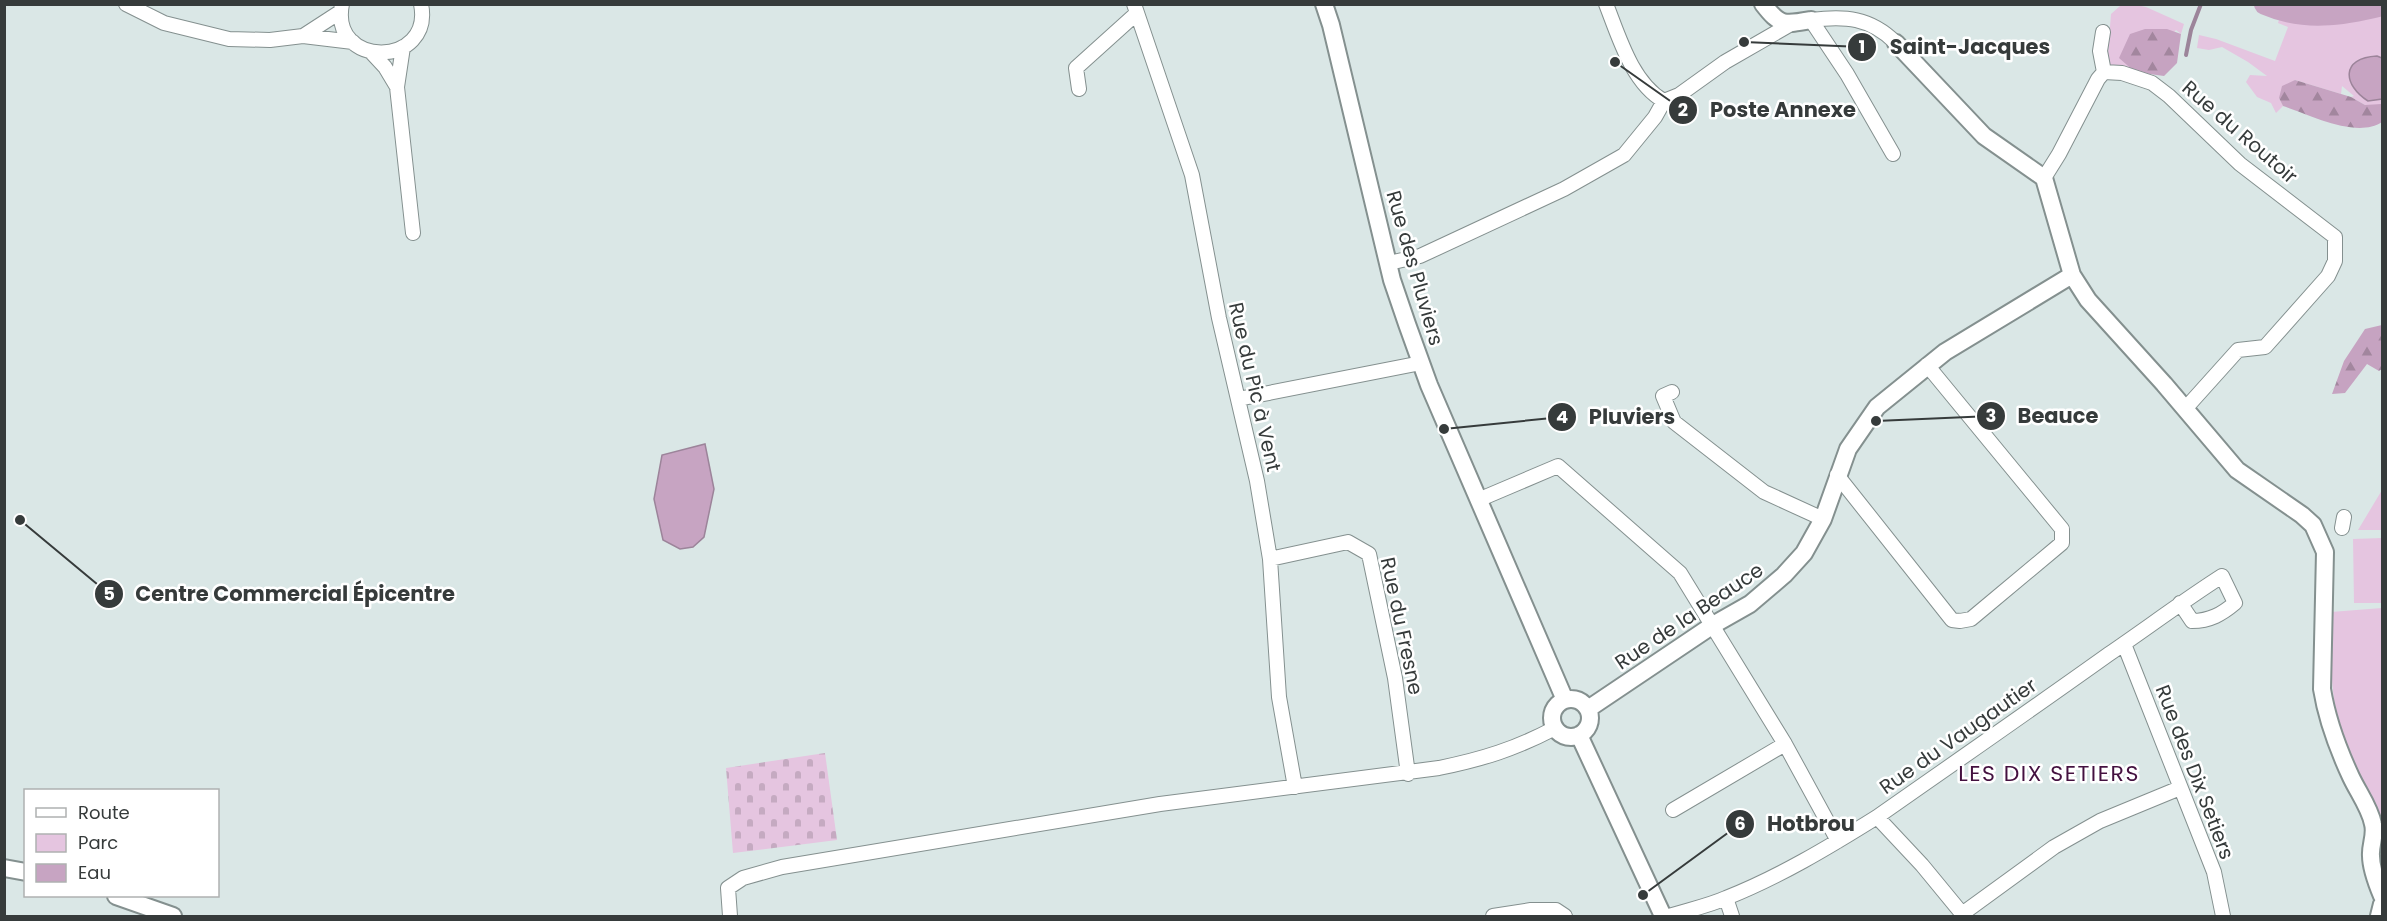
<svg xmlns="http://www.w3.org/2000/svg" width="2387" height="921" viewBox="0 0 2387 921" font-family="Poppins,sans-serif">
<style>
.green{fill:#e5c5e0}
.forest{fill:url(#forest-firs)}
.cemetery{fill:url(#cemetery-stones)}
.water{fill:#c7a4c2;stroke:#9c849a;stroke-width:1.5}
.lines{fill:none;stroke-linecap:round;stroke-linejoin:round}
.stream{stroke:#9c849a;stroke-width:4}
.river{stroke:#c7a4c2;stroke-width:22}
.minor-casing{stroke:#84908f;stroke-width:16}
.tertiary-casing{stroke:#84908f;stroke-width:20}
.minor{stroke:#fff;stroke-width:14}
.tertiary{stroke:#fff;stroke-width:16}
.labels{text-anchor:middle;stroke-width:5;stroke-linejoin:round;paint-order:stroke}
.street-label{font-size:20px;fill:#363b3b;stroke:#fff}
.quarter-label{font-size:22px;letter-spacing:1.5px;fill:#441140;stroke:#fff}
.leader{fill:none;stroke:#363b3b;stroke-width:2}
.callout-dot{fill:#363b3b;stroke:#fff;stroke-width:2}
.mark-label{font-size:18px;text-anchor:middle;font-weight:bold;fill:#fff}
.callout-label{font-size:21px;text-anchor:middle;font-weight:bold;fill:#363b3b;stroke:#fff;stroke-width:5;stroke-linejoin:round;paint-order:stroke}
</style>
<defs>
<pattern id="forest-firs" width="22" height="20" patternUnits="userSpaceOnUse" patternTransform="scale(1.5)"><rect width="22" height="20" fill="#c6a3c1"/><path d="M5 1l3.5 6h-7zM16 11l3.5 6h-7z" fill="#a2869e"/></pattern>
<pattern id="cemetery-stones" width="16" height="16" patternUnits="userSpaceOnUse" patternTransform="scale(1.5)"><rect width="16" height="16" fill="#e5c5e0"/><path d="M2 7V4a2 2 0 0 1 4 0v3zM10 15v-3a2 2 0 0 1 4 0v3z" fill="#c5aac1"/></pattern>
</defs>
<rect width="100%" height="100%" fill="#dae7e6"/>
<path class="green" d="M2132,4L2146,7L2184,24L2181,34L2176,30L2135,72L2107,65L2111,14L2120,6Z
M2382,12V58L2377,56L2368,101L2382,99V106L2365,105L2351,97L2354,96L2342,86L2341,94L2295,80L2279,98L2283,106L2276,113L2271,103L2257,97L2246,82L2250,75L2267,76L2248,62L2222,47L2209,50L2197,48L2199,35L2216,39L2275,61L2288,27L2278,23L2280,17C2316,24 2347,20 2382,12Z
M2382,490V530H2358Z
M2382,538V603H2354L2353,539Z
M2382,608V826C2372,793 2353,764 2342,732C2328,694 2332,652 2331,612Z"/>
<path class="forest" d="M2145,29H2167L2181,34L2177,63L2164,76L2135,72L2119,58L2130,34Z
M2295,80L2351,97L2365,105L2381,104L2382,122C2357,139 2310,115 2283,106L2279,98L2282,86Z
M2382,325V369L2379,371L2367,364L2345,393L2332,394L2344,361L2365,329Z"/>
<path class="cemetery" d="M825,753L837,840L733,853L726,768Z"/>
<path class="water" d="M2377,56L2382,58V99L2368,101C2343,85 2340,58 2377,56Z
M705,444L714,489L704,537L693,547L680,549L663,540L654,499L662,455Z"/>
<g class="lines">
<path class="stream" d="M2186,55L2191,30L2201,4"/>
<path class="river" d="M2265,4C2304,21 2342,15 2382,5"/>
<defs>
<path id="minor" d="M126,4L164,23L229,39L270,40L303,36L353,42
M342,4C329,69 434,68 421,4
M1134,4L1192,175L1219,318L1257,481L1270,559L1279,697L1295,787
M1606,4C1619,37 1632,83 1664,101
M303,36L340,12
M403,47L397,87L413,233
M372,53L385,67L397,87
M2104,72L2122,73L2152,83L2169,96L2240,164L2335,237V261L2328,276L2265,347L2238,350L2185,409
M1079,89L1076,68L1137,13
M1893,154L1847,74L1811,20C1845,16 1870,17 1896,43
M2044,178L2059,154L2098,79L2104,72L2100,51L2103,32
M1389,263L1420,256L1564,189L1624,155L1655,117L1664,101L1679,95L1725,62L1791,24
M1672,392L1663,396L1674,422L1764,492L1823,519
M1238,399L1421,363
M1837,475L1952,620L1960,621L1971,619L2062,543V529L1927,365
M1478,500L1558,466L1680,573L1785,744L1838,841
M2342,528L2344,517
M1270,559L1348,542L1369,554L1395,678L1408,774
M2124,644L2214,872L2223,916
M1673,810L1785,744
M1877,817L1922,865L1964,916
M1726,898L1732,916
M1962,914L2054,847L2100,821L2180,788
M730,916L728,888L743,878L782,867L1160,804L1439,768C1483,759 1515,749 1555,728
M1493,916L1531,910H1556L1565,916
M1669,916C1688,910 1708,906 1726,898C1779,877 1829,847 1877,817C1954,763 2032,709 2109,654C2147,628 2183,601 2222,576L2235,603C2222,614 2210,621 2192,621L2180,603"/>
<path id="tertiary" d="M1324,4L1331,25L1392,280L1407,324L1429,385L1565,700
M1763,4C1780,26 1784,25 1811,20
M1896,43L1984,136L2044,178L2072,275L2088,300L2164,384L2237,470L2302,515L2313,525L2325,552L2322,689C2327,720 2338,749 2351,777C2358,792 2370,808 2373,824C2376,835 2370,845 2371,856C2371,869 2377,884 2382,896
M1552 718a19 19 0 1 1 38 0a19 19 0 1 1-38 0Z
M1588,709L1713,625L1750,604L1784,575L1804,553L1823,519L1848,449L1877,407L1945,352L2072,275
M1579,735L1663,916
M4,868L26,872
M116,896L173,916
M2379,916L2382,904"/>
</defs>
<use href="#minor" class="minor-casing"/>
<use href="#tertiary" class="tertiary-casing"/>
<use href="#minor" class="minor"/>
<use href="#tertiary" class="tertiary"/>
</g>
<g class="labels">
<g class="street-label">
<text transform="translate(2240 132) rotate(41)" y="7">Rue du Routoir</text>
<text transform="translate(1415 268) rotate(74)" y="7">Rue des Pluviers</text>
<text transform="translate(1255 387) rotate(77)" y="7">Rue du Pic à Vent</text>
<text transform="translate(1689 616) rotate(-34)" y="7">Rue de la Beauce</text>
<text transform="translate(1402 626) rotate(78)" y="7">Rue du Fresne</text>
<text transform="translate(1958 736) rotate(-35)" y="7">Rue du Vaugautier</text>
<text transform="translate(2195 772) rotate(69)" y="7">Rue des Dix Setiers</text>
</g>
<g class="quarter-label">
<text x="2049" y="781">LES DIX SETIERS</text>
</g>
</g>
<path class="leader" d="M1744 42L1862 47M1615 62L1683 110M1876 421L1991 416M1444 429L1562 417M20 520L109 594M1643 895L1740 824"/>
<g class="callout-dot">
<circle cx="1744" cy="42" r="6"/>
<circle cx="1615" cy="62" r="6"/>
<circle cx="1876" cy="421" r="6"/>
<circle cx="1444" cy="429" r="6"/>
<circle cx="20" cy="520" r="6"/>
<circle cx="1643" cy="895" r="6"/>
<circle cx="1862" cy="47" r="15"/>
<circle cx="1683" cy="110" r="15"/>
<circle cx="1991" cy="416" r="15"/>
<circle cx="1562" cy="417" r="15"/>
<circle cx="109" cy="594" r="15"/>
<circle cx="1740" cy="824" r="15"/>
</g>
<g class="mark-label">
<text x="1862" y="53">1</text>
<text x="1683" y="116">2</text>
<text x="1991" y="422">3</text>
<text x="1562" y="423">4</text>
<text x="109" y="600">5</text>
<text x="1740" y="830">6</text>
</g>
<g class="callout-label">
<text x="1970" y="54">Saint-Jacques</text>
<text x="1783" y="117">Poste Annexe</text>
<text x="2058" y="423">Beauce</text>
<text x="1632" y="424">Pluviers</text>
<text x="295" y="601">Centre Commercial Épicentre</text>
<text x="1811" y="831">Hotbrou</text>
</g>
<rect width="2387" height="921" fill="none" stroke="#363b3b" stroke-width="12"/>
<rect x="24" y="789" width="195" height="108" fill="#ffffff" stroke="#afb1b1" stroke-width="1.5"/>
<rect x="36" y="808" width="30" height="9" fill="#ffffff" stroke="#afb1b1" stroke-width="1.5"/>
<text x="78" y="819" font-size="18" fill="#363b3b">Route</text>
<rect x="36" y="834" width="30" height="18" fill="#e5c5e0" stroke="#afb1b1" stroke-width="1.5"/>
<text x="78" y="849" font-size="18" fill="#363b3b">Parc</text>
<rect x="36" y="864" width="30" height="18" fill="#c7a4c2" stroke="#afb1b1" stroke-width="1.5"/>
<text x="78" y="879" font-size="18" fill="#363b3b">Eau</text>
</svg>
